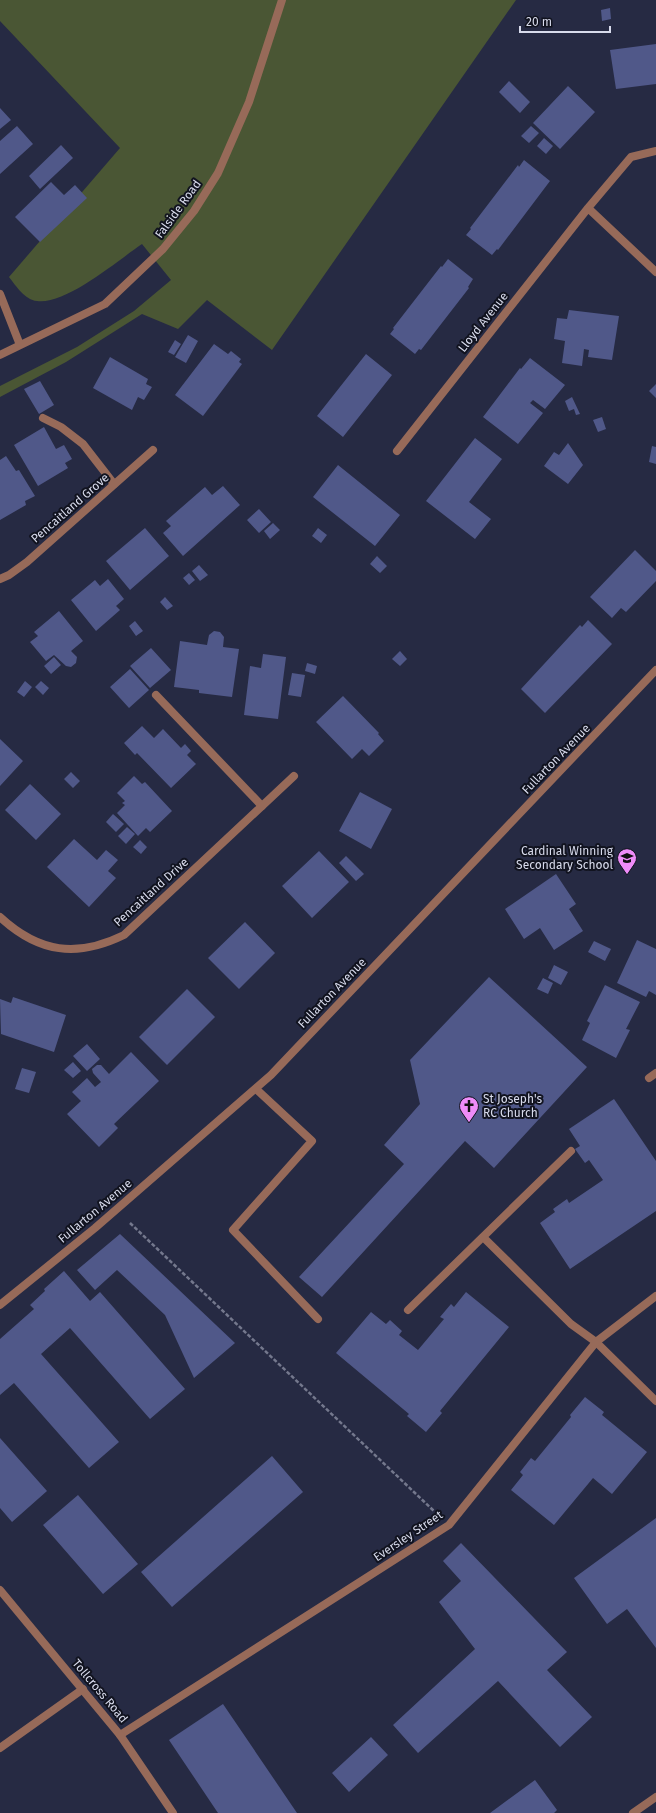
<svg xmlns="http://www.w3.org/2000/svg" width="656" height="1813" viewBox="0 0 656 1813" font-family="'Fira Sans',sans-serif">
<style>
.green{fill:#4a5634}
.building{fill:#505889}
.lines{fill:none;stroke-linecap:round;stroke-linejoin:round}
.path{stroke:#74788d;stroke-width:2.5;stroke-dasharray:4 2;stroke-linecap:butt}
.service{stroke:#976a59;stroke-width:8}
.minor{stroke:#976a59;stroke-width:8}
.tertiary{stroke:#976a59;stroke-width:8}
.labels{text-anchor:middle;stroke-width:4;stroke-linejoin:round;paint-order:stroke}
.street-label{font-size:12px;fill:#d8dbec;stroke:#11131f}
.poi-label{font-size:12px;fill:#d8dbec;stroke:#11131f;text-anchor:end}
</style>
<rect width="100%" height="100%" fill="#262a43"/>
<path class="green" d="M0,0H516L272,350L207,300L178,329L142,314L66,362L0,397V386L77,347L134,311L171,280L142,244C117,261 66,305 37,301C25,300 16,286 9,277L120,148L0,21Z"/>
<path class="building" d="M610,8L611,19L602,21L601,10Z
M656,44V84L616,89L610,50Z
M509,81L530,102L520,113L499,92Z
M568,86L595,112L560,149L533,123Z
M0,108L11,120L0,129Z
M17,126L33,144L0,174V141Z
M531,126L539,133L529,143L521,136Z
M544,138L553,146L546,154L537,146Z
M61,145L73,158L40,189L29,176Z
M524,160L550,181L498,250L497,249L492,255L466,235L471,229L470,228L518,165L519,167Z
M51,182L64,195L75,185L87,198L40,242L15,217Z
M448,259L473,279L468,287L469,288L421,350L419,349L415,354L390,334L394,329L393,328L441,266L442,267Z
M569,310L619,316L612,360L588,357L589,350L584,349L582,366L562,363L565,341L554,339L557,318L567,319Z
M188,335L198,341L186,363L175,357Z
M175,340L181,344L174,355L168,352Z
M214,344L228,354L231,351L241,359L239,362L242,364L203,416L175,395Z
M366,354L392,375L343,437L317,416Z
M110,357L148,379L146,384L152,387L144,400L138,397L132,410L93,388Z
M530,358L565,385L545,409L533,400L530,403L543,413L518,444L483,417L520,368L521,369Z
M40,381L54,405L39,414L24,389Z
M656,384V398L649,391Z
M572,397L580,414L576,415L574,409L569,411L565,401Z
M602,417L606,429L598,432L593,420Z
M44,427L56,449L64,445L72,459L65,463L68,468L38,486L14,445Z
M475,438L502,459L469,502L491,519L475,539L426,501Z
M568,443L583,465L568,484L544,466L554,452L559,455Z
M652,446L656,447V464L649,462Z
M6,456L16,471L19,470L35,496L25,501L26,505L0,520V460Z
M338,465L400,515L375,546L313,497Z
M223,486L240,505L183,556L163,533L171,526L166,521L205,487L212,495Z
M259,509L271,522L259,533L247,520Z
M273,523L280,530L270,539L264,531Z
M145,528L169,556L130,590L106,561Z
M318,528L327,535L321,543L312,536Z
M635,550L656,571V581L626,612L621,608L612,618L590,597Z
M377,556L387,566L380,573L370,564Z
M199,565L208,575L200,581L192,571Z
M189,573L195,580L189,585L183,578Z
M108,579L124,599L116,606L120,610L96,631L71,600L95,580L100,586Z
M165,597L173,606L167,610L160,602Z
M59,611L83,641L71,651L77,657L76,663L71,667L66,666L54,655L46,661L30,642L38,636L34,632Z
M588,620L612,644L545,713L521,689L580,625L582,627Z
M135,621L143,631L136,636L129,626Z
M214,631L220,632L224,637L223,647L239,649L232,697L199,693V690L174,687L180,641L207,645L209,635Z
M151,648L171,670L150,688L130,666Z
M400,651L407,659L400,666L392,659Z
M263,654L286,657L278,719L244,715L250,666L261,668Z
M54,657L61,665L51,674L44,666Z
M307,663L317,666L315,674L305,671Z
M130,669L149,690L129,708L110,687Z
M292,673L305,675L301,697L288,695Z
M25,681L32,687L24,697L17,692Z
M41,681L49,688L43,695L35,687Z
M343,696L379,733L378,734L384,741L369,756L362,749L352,759L316,722Z
M142,726L154,738L163,729L181,748L185,744L191,751L187,755L196,764L171,788L137,753L135,755L124,743Z
M0,739L23,761L0,786Z
M71,772L80,781L73,788L64,779Z
M134,776L142,784L145,782L172,811L150,832L146,828L138,836L117,813L125,805L122,803L125,801L117,793Z
M30,784L61,814L36,840L5,810Z
M360,792L392,809L371,849L339,831Z
M113,814L124,824L116,832L106,822Z
M127,827L135,834L126,844L118,836Z
M74,839L97,860L106,850L118,860L108,871L116,878L89,907L47,867Z
M140,840L147,847L141,854L133,847Z
M319,851L349,882L312,918L282,886Z
M346,856L364,874L356,881L339,863Z
M556,874L576,904L569,909L583,931L554,950L540,928L524,939L505,909Z
M245,922L275,953L239,989L208,958Z
M637,940L656,949V995L649,991L646,997L617,983Z
M594,941L611,949L605,961L588,952Z
M554,965L568,972L561,985L548,978Z
M489,977L587,1067L494,1168L465,1141L322,1297L299,1277L404,1164L384,1145L420,1104L410,1060Z
M543,978L553,983L548,994L537,989Z
M605,985L640,1002L626,1029L630,1030L616,1058L582,1040L590,1023L587,1021Z
M187,989L215,1017L167,1065L139,1037Z
M13,997L66,1015L54,1052L1,1034L0,999L11,1003Z
M87,1044L100,1059L87,1071L73,1056Z
M131,1052L159,1081L114,1124L118,1128L99,1147L67,1114L81,1101L72,1092L87,1078L95,1087L101,1082L93,1073L92,1069L97,1065H101L109,1074Z
M73,1062L81,1071L73,1078L64,1070Z
M22,1068L36,1072L29,1093L15,1089Z
M614,1099L656,1161V1211L570,1269L540,1223L555,1212L553,1209L567,1199L569,1203L603,1180L589,1160L585,1163L575,1149L580,1146L569,1129Z
M120,1234L235,1343L194,1378L165,1315L117,1270L95,1290L77,1270Z
M64,1271L90,1301L100,1292L185,1389L150,1419L70,1328L41,1354L119,1442L89,1468L14,1383L0,1395V1339L34,1309L30,1305L45,1291L44,1289Z
M466,1292L509,1327L440,1411L442,1413L426,1432L407,1416L409,1414L336,1353L371,1312L386,1324L390,1320L402,1331L399,1335L418,1350L444,1319L440,1317L451,1304L454,1307Z
M585,1397L604,1412L602,1415L647,1452L612,1494L593,1478L554,1525L511,1490L523,1475L520,1472L531,1458L535,1461L571,1417L570,1415Z
M0,1438L47,1491L12,1522L0,1508Z
M272,1456L303,1492L172,1607L141,1572Z
M78,1495L138,1564L103,1594L43,1525Z
M656,1518V1648L627,1609L607,1624L574,1578Z
M461,1543L567,1652L547,1670L592,1717L560,1747L498,1681L418,1753L393,1725L475,1649L439,1602L461,1581L443,1561Z
M223,1704L297,1813H218L169,1740Z
M371,1737L388,1755L349,1792L332,1773Z
M535,1780L557,1810L554,1813H490Z"/>
<g class="lines">
<path class="path" d="M130,1223L434,1511"/>
<path class="service" d="M43,418L61,427L83,444L114,484
M156,695L262,806
M649,1078L656,1073
M256,1089L312,1141L233,1230L318,1319
M483,1237L571,1324L596,1342L656,1401
M408,1310L571,1151
M0,1748L83,1689"/>
<path class="minor" d="M588,208L631,157L656,151
M0,294L20,345
M0,355L105,304L163,249L194,211L218,173L249,102L282,0
M397,451L588,208L656,272
M0,579L9,575L27,562L153,450
M0,917C39,953 77,958 124,935L294,776
M0,1305L95,1228L271,1075L656,670
M120,1735L449,1525L596,1342L656,1296
M633,1813L656,1797"/>
<path class="tertiary" d="M0,1590L120,1735L173,1813"/>
</g>
<defs>
<symbol id="school-pin" viewBox="-11 -11 22 30"><path d="M0 17L-7.5 6A9.5 9.5 0 1 1 7.5 6Z" fill="#ee8cf8" stroke="#11131f"/><path d="M0-5L7-2L0 1L-7-2ZM-4 1L0 2.5L4 1V4Q0 6-4 4Z" fill="#111"/></symbol>
<symbol id="church-pin" viewBox="-11 -11 22 30"><path d="M0 17L-7.5 6A9.5 9.5 0 1 1 7.5 6Z" fill="#ee8cf8" stroke="#11131f"/><path d="M-1.2-6h2.4v3.5h3.3v2.4h-3.3V6h-2.4V-.1h-3.3v-2.4h3.3Z" fill="#111"/></symbol>
</defs>
<g fill-rule="evenodd">
<use href="#school-pin" x="616" y="847" width="22" height="30"/>
<use href="#church-pin" x="458" y="1095" width="22" height="30"/>
</g>
<g class="labels">
<g class="street-label">
<text transform="translate(178 209) rotate(-54)" y="4">Falside Road</text>
<text transform="translate(483 322) rotate(-52)" y="4">Lloyd Avenue</text>
<text transform="translate(70 508) rotate(-41)" y="4">Pencaitland Grove</text>
<text transform="translate(556 759) rotate(-46)" y="4">Fullarton Avenue</text>
<text transform="translate(151 892) rotate(-42)" y="4">Pencaitland Drive</text>
<text transform="translate(332 993) rotate(-46)" y="4">Fullarton Avenue</text>
<text transform="translate(95 1211) rotate(-40)" y="4">Fullarton Avenue</text>
<text transform="translate(408 1536) rotate(-34)" y="4">Eversley Street</text>
<text transform="translate(100 1691) rotate(50)" y="4">Tollcross Road</text>
</g>
<g class="poi-label">
<text x="613" y="855">Cardinal Winning<tspan x="613" dy="14">Secondary School</tspan></text>
<text x="483" y="1103" text-anchor="start">St Joseph's<tspan x="483" dy="14">RC Church</tspan></text>
</g>
</g>
<path d="M520 26v6h90v-6" fill="none" stroke="#d8dbec" stroke-width="2"/>
<text x="526" y="26" font-size="12" fill="#d8dbec" stroke="#11131f" stroke-width="3" paint-order="stroke">20 m</text>
</svg>
